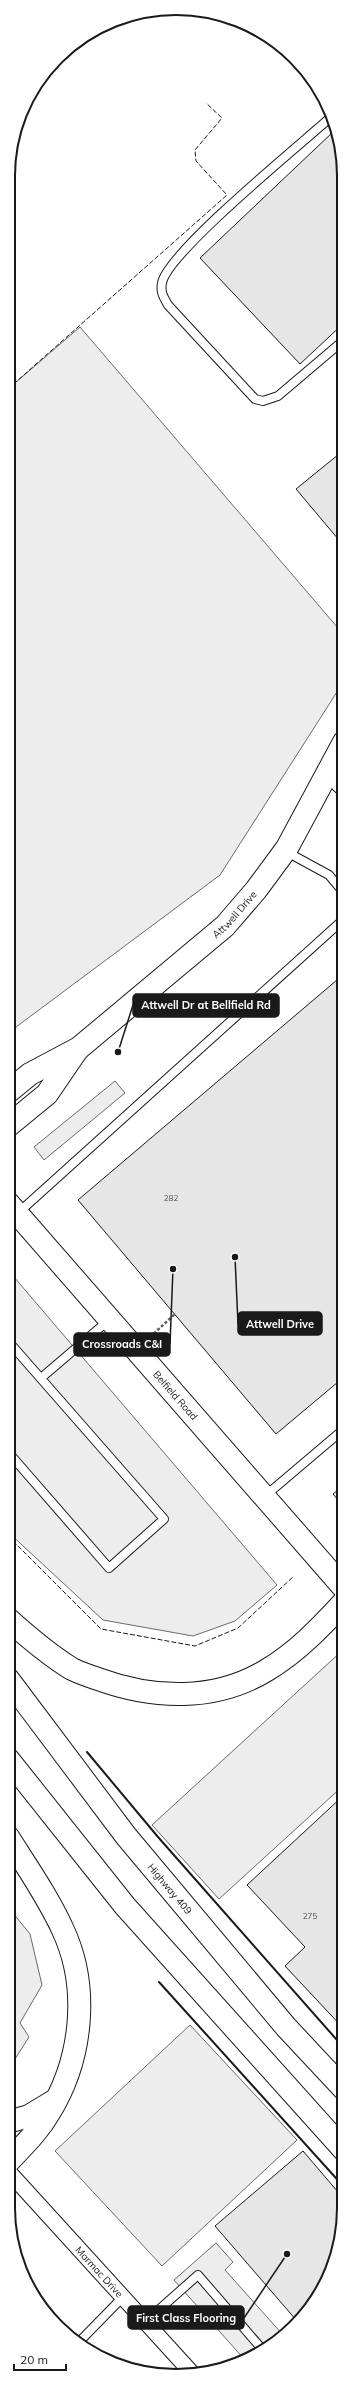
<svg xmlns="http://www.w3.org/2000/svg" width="352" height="2384" viewBox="0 0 352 2384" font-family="Mulish,sans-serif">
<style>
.built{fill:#ededed;stroke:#6a6a6a}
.building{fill:#e6e6e6;stroke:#1a1a1a}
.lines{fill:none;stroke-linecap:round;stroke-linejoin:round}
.service-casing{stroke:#1a1a1a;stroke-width:10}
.minor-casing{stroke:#1a1a1a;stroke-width:17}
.secondary-casing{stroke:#1a1a1a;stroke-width:24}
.motorway-casing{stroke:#1a1a1a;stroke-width:24}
.path{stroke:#5f5f5f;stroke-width:2.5;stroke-dasharray:3 2;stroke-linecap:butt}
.service{stroke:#fff;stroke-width:8}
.minor{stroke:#fff;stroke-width:15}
.secondary{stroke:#fff;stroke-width:22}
.motorway{stroke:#fff;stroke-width:22}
.fence{stroke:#1a1a1a;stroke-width:1;stroke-dasharray:5 2;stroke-linecap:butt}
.wall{stroke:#1a1a1a;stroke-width:2}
.labels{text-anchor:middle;stroke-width:3;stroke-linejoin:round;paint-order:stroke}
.number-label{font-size:8px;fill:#4d4d4d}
.street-label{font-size:10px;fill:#1a1a1a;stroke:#fff}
.rim{fill:none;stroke:#1a1a1a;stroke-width:2}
.leader{fill:none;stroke:#1a1a1a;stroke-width:1.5}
.callout-dot{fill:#1a1a1a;stroke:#fff;stroke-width:1.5}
.callout{fill:#1a1a1a;stroke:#1a1a1a;stroke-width:1.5}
.callout-label{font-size:11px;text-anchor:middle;font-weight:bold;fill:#fff}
</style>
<rect width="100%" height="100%" fill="#fff"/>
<path class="built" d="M80,327L344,635V681L220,875L8,1033V389Z
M115,1081L125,1093L44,1160L34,1147Z
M8,1270L277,1585L235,1621L193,1636L103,1620L8,1532Z
M344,1649V1785L219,1899L152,1825Z
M8,1907L30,1934L42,1985L20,2023L29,2037L8,2070V1966L12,1962L8,1956Z
M190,2025L297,2140L162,2266L55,2151Z
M216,2243L233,2262L225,2270L284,2336L244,2359L174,2280Z"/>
<path class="building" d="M334,131L344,165V323L300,364L200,258Z
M344,450V546L296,489Z
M344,974V1377L276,1434L78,1200Z
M344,1485V1507L333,1494Z
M344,1795V2029L285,1966L305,1947L247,1885Z
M303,2151L344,2199V2219L327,2282L297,2321L215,2226Z"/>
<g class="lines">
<defs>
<path id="service" d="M331,117C301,144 167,253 162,283C160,292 164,298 168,305L255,399L263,401L278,396L344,340
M327,778L344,794
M285,851L329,875L344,893
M18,1213L344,919
M41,1378L109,1320
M8,1452L109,1568L164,1519L8,1341
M265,1496L344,1429
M145,2322L198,2275L262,2349
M79,2342L123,2297"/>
<g id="minor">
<path id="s1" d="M8,2171L191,2372"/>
</g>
<g id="secondary">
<path id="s2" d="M8,1092L30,1074L79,1048L225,926L256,890L287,848L344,742"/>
<path d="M8,1126L47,1094L77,1050"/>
<path id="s3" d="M8,1203L344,1588"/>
</g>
<g id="motorway">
<path d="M8,1619C28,1637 49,1655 72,1669C80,1673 89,1676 98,1679C153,1699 215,1702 267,1670C297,1652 320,1628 344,1602"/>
<path id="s4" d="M8,1679L126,1836L286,2027L344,2089"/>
<path d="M8,1759L125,1906L344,2150"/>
<path d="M8,2122L29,2116L54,2101"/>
<path d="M8,2162C23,2146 38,2132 49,2113C82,2060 90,1988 63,1930C48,1897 27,1867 8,1837"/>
</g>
</defs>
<use href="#service" class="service-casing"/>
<use href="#minor" class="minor-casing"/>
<use href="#secondary" class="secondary-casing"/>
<use href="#motorway" class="motorway-casing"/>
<path class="path" d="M150,1337L175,1314"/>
<use href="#service" class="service"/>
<use href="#minor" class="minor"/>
<use href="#secondary" class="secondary"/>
<use href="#motorway" class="motorway"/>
<path class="fence" d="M8,389L227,195L196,161L195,150L222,118L206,103
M8,1536L101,1629L195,1646L238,1628L294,1576"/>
<path class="wall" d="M87,1752L158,1837L344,2048
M159,1982L344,2187"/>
</g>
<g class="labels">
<g class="number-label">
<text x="171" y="1201">282</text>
<text x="310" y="1919">275</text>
</g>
<g class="street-label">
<text dy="4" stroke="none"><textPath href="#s2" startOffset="289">Attwell Drive</textPath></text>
<text dy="4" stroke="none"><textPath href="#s3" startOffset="255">Belfield Road</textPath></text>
<text dy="4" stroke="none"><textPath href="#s4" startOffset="265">Highway 409</textPath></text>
<text dy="4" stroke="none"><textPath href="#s1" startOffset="136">Marmac Drive</textPath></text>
</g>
</g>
<path d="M0 0H352V2384H0ZM176 15H176A161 161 0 0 1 337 176V2208A161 161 0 0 1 176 2369H176A161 161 0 0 1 15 2208V176A161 161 0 0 1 176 15Z" fill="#fff" fill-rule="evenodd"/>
<path class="rim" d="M176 15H176A161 161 0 0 1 337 176V2208A161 161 0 0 1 176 2369H176A161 161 0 0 1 15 2208V176A161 161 0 0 1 176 15Z"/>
<path class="leader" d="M118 1052L133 1005M235 1257L238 1324M173 1269L170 1344M287 2254L244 2318"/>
<g class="callout-dot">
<circle cx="118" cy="1052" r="4"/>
<circle cx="235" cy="1257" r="4"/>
<circle cx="173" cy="1269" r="4"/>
<circle cx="287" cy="2254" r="4"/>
</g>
<g class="callout">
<rect x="133" y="994" width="146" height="23" rx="4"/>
<rect x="238" y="1312" width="84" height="23" rx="4"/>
<rect x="74" y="1333" width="96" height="23" rx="4"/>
<rect x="128" y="2306" width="116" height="23" rx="4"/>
</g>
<g class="callout-label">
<text x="206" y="1009">Attwell Dr at Bellfield Rd</text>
<text x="280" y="1328">Attwell Drive</text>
<text x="122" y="1348">Crossroads C&amp;I</text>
<text x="186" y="2322">First Class Flooring</text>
</g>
<path d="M14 2364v6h52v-6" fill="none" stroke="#1a1a1a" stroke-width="2"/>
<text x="20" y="2364" font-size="12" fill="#1a1a1a" stroke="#ffffff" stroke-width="3" paint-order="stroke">20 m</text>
</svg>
